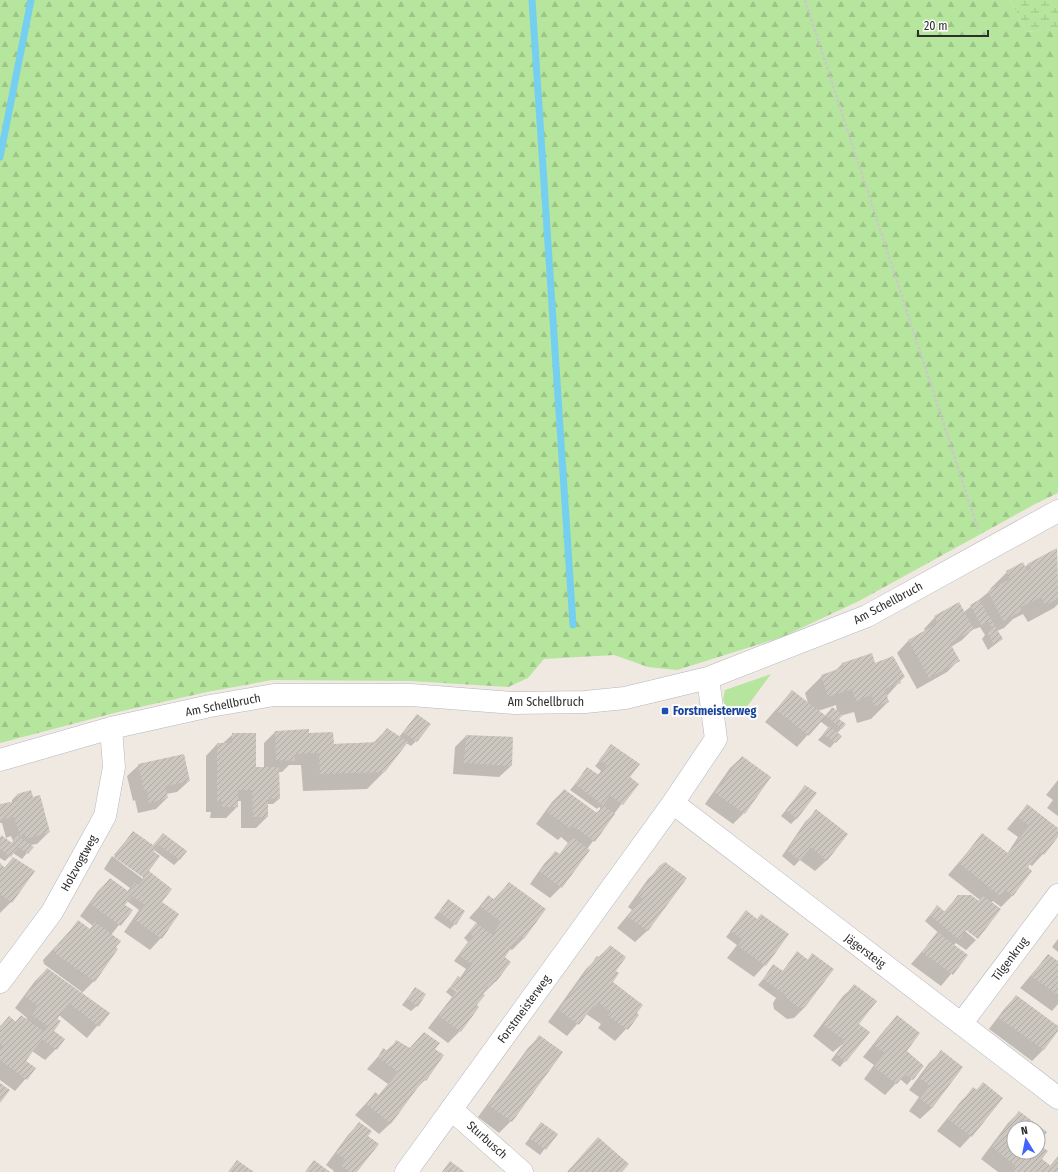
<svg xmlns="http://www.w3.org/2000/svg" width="1058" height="1172" viewBox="0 0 1058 1172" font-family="'Fira Sans Condensed',sans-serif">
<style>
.green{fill:#b6e59e}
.forest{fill:url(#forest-firs)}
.wetland{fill:url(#wetland-marsh)}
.shadow{fill:#0003;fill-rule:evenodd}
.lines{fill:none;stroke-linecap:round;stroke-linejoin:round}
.stream{stroke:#75cff0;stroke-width:7}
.building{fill:url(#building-hatch);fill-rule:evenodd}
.minor-casing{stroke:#b4b7c1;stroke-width:23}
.path{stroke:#c9c9c9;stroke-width:2.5;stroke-dasharray:3 2;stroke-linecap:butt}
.minor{stroke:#fff;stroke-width:22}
.transit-dot{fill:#1a4fb4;stroke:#fff;stroke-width:1.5}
.labels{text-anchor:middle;stroke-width:4;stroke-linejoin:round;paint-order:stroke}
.street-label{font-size:12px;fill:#2e2e2e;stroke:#fff}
.transit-label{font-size:12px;font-weight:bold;fill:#164399;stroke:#fff;text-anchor:start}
</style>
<defs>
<pattern id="forest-firs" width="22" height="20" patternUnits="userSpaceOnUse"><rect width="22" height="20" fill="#b6e59e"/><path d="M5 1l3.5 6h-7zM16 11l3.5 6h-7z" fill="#9dc588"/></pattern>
<pattern id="wetland-marsh" width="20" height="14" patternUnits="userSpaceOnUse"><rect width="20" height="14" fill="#b6e59e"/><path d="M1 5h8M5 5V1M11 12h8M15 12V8" fill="none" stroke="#9dc588"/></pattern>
<pattern id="building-hatch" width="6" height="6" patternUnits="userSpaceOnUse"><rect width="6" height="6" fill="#cbc7bf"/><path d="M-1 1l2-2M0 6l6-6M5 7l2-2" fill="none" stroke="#afaba4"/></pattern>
</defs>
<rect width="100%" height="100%" fill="#efe9e1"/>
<path class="green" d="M771,674L746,708L735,706L726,709L723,699L725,690Z"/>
<path class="forest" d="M0,0H1010L1027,32L1058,28V493L1037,503L859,601L782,637L677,670L648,667L614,655L544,659L528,678L508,687L411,681L272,680L207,692L118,712L0,743Z"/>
<path class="wetland" d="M1010,0H1058V28L1027,32Z"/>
<path class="shadow" d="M1057,550L1058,604L1054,608L1028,622L1023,614L1013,619L1004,628L997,631L1002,639L988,650L982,639L985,635L980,627L975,629L974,628L962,640L951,647L958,661L947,672L917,689L897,653L908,641L925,631L924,629L935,617L964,612L991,590L990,589L1007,572L1024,568L1028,564Z
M843,663L875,664L904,677L886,697L888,702L871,719L857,723L854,712L840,716L838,719L842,728L837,733L840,736L830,748L818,740L829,728L820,721L797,747L765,722L792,691L808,703L805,693L822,676L835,671ZM836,705L837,712L832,708L825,716L818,711Z
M417,715L416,741L411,746L406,743L385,771L367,789L303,791L301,765H289L282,772H278L279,799L273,804H267V817L256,828H241V801H237V807L226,818H210L211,812H206V756L217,744H222L233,734L255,768H264V743L275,732L308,734L333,744L373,743L387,729L399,737Z
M466,736L512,738L511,766L499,777L453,774L455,747Z
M612,745L629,777L637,784L587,849L561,887L550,898L530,884L544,864L555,852L559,855L568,843L561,837L558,840L536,824L552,802L564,790L596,813L601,809L599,807L597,809L570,790L588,768L598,775L601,771L595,766Z
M742,757L744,813L733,824L705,804L730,768Z
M139,765L189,781L177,792L166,794L167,798L156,809L138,813L135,800L133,801L127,776Z
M1058,780V816L1047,808L1053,800L1046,795Z
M805,786L797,818L791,824L781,816Z
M17,795L32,797L49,832L37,844L30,845L32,847L22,859L13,853L5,861L0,858V837L11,844L13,841L11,836L6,838L2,823H0V805L10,802V804H12V800Z
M1027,805L1058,829V835L1043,854L1032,866L1029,864L1026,868L1030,871L1012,896L1001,907L993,901L965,931L976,940L966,950L956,943L953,946L966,956L941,986L911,964L937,934L941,937L942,936L925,921L937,906L944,912L958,896L978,902L980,900L948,875L982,835L1007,854L1018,837L1007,829Z
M816,811L827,860L815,871L800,860L794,866L782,856L805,822Z
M133,832L153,846L163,834L180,859L174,865L154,850L145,875L161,902V938L150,950L124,932L139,910L127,901L124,905L131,910L111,935L115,947L94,981L81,994L108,1013L87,1038L59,1015L53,1031L56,1049L45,1060L32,1051L25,1061L35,1068L15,1091L0,1080V1026L9,1017L15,1022L21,1016L26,1020L27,1018L15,1008L35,981L47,969L81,994L82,992L44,964L43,960L78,922L89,930L93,926L80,916L98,891L110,879L127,892L130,888L104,869L112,856L143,879V876L114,855Z
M13,858L34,872L11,902L0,913V865L4,868Z
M660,867L686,878L647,931L635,942L617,928L632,910L628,907L648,879Z
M509,883L545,909L523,939L512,950L510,949L503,957L510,962L495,982L483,994L475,1005L478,1007L460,1031L448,1043L428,1028L452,997L446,992L450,987L457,992L458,991L451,986L458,977L460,978L466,969L454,961L468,942L464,938L477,923L469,918L488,897L493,900Z
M448,900L455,924L450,929L434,918Z
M746,912L765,965L754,977L727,958L737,945L726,937Z
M1058,939V952L1052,947Z
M610,946L615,971L609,985L638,1016L615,1041L598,1028L601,1024L586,1014L567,1036L548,1022L586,969Z
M797,952L807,960L813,954L806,1006L794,1018L787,1019L774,1009L773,1003L776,998L758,985L774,966L782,972Z
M1048,955L1058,963V1004L1052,1011L1020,988Z
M855,985L854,1028L868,1033L840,1067L831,1060L844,1043L833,1052L813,1036L843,996Z
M415,988L417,1006L411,1011L402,1005Z
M1016,996L1058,1027V1030L1043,1050L1032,1061L989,1029L1005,1008Z
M897,1016L912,1079L907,1085L900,1079L885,1095L864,1079L874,1065L863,1057L886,1028Z
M424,1033L434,1050L425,1080L414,1091L391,1123L379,1134L355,1115L375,1094L378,1096L388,1084L367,1069L384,1050L386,1051L397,1041L409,1049Z
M539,1037L511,1121L499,1133L478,1117L528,1048Z
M941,1052L962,1068L932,1108L920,1119L909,1111L919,1097L909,1090L929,1063Z
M983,1084L971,1136L960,1148L937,1131L962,1100L974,1089L976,1090Z
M1019,1112L1045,1132L1038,1142V1128H1014V1152H1038V1145L1041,1159L1050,1166L1058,1156V1172H998L981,1159L1008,1123Z
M359,1123L367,1136L356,1172H333L334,1171L326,1165L348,1135Z
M541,1123L556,1134L540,1155L525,1144Z"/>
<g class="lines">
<path class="stream" d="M532,0L573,625
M0,157L31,0"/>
</g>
<path class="building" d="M1057,548L1058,599L1045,605L1041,597L1020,607L1022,611L1003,621L988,591L1010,579L1006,571L1023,562L1027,571L1031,569L1027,564Z
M979,600L1003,639L994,645L987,632L993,629L988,621L981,625L970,605Z
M959,602L974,629L950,643L960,661L929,678L908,640L938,623L934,616Z
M872,653L875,663L893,656L905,677L900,679L901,683L885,689L889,702L874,706L871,695L856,701L852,689L828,697L821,675L844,667L842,663Z
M792,690L826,716L809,736L776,710Z
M832,707L843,715L839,719L846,724L842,729L826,716Z
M417,714L431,724L417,742L403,732Z
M829,726L842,736L836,743L823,734Z
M387,728L408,742L385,772L320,774L319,753L295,754V761L276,760L275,731L309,729V733L333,732L334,744L356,743L377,742Z
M232,733H256V767H279L280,799H268V817H253L252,790H238V807H222V801H217V743H232Z
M466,735L513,737L512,766L464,763Z
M611,744L640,764L630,777L639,784L623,805L610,795L603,805L575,784L587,767L599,775L607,765L599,760Z
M184,754L190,781L165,786L168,798L149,803L147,789L144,790L138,764Z
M742,756L771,777L745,814L715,793Z
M805,785L817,793L797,819L786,810Z
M564,789L597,813L603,805L615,814L595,842L573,826L571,829L547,812Z
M31,790L33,797L40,795L50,832L26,839L25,835L20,836L14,817L0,820V804L18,801L17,794Z
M1027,804L1058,828V837L1044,855L1040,852L1028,867L1032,871L1013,896L1005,890L1000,896L959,863L982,833L1008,853L1029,826L1018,817Z
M816,809L848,834L827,861L811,847L800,861L787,850Z
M133,831L153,845L163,833L187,851L180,860L159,845L153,851L160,856L149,871L172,889L162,902L179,914L162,939L135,920L145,905L132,896L125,905L133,910L121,926L90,904L110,878L128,891L135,882L139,885L144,878L114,857Z
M1,835L12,843L17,835L34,847L28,854L18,847L11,857L0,849Z
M572,837L590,850L562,888L540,872L555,851L560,854Z
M13,857L35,871L12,903L0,894V863L5,868Z
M665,862L687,878L648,931L628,917L639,901L641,903L643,899L638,896L659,866Z
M509,882L546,909L524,939L520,936L505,957L511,962L496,982L493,981L489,987L487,986L482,993L485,995L477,1005L479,1007L461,1032L439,1016L457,991L450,987L458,976L462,978L473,963L471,964L459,955L473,936L469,932L476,923L493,935L501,922L480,906L488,895L495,900Z
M958,895H971L979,901L983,896L1001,909L978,939L966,930L959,940L930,915L937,905L945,912Z
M448,899L465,911L456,925L439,912Z
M746,910L757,919L761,914L789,934L766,966L738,946L742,939L730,931Z
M78,920L90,929L95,922L121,941L116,947L118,949L95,982L55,953L54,948L61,943Z
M937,932L968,955L953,975L922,952Z
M610,945L626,957L616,971L619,973L613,982L643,1005L637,1013L639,1015L628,1030L608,1016L611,1012L598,1002L594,1007L593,1006L579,1025L559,1010L597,956L600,958Z
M797,951L808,960L812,953L834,969L806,1006L799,1008L785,997L784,990L782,993L763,979L773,964L783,971Z
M1048,954L1058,961V995L1031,976Z
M47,968L110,1013L99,1027L69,1003L57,1019L61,1021L54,1031L65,1039L57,1050L42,1039L26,1061L36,1068L27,1080L0,1060V1050L3,1046L0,1043V1027L9,1016L16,1022L21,1015L43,1031L47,1026L32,1015L38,1006L25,997Z
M854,984L877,1001L859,1024L870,1032L846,1062L836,1054L845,1041L823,1024Z
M415,987L426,994L418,1007L407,999Z
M1016,995L1058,1026V1031L1044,1050L999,1018Z
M897,1015L920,1033L907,1051L924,1066L913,1080L905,1074L897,1084L874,1067L885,1053L874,1045Z
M424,1032L440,1043L435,1049L444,1055L426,1081L424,1079L391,1124L366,1104L375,1092L380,1096L398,1072L378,1057L383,1048L389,1052L396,1040L410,1048Z
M539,1035L563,1052L512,1122L488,1105Z
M941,1050L963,1067L932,1108L920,1099L930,1086L920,1078Z
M983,1082L1003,1098L972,1137L948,1119L973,1087L977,1090Z
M0,1083L10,1090L0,1103Z
M1019,1111L1047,1132L1038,1144L1048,1151L1042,1159L1051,1166L1058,1158V1172H1011L1016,1166L992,1147ZM1014,1128H1038V1152H1014Z
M359,1122L372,1131L368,1136L379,1144L357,1172H350L340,1165L345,1159L336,1153Z
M541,1122L558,1134L546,1150L529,1138Z
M598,1137L629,1164L622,1172H567Z
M237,1160L254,1172H228Z
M314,1160L330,1172H305Z
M450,1161L465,1172H442Z"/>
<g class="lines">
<defs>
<path id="minor" d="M0,760L111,728L210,706L274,695H411L514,703L585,702L625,698L708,678L867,616L1058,511
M673,803L1058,1098
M0,982L52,912L105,816L114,767L111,728
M961,1024L1058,895
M451,1109L522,1172
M406,1172L673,803L716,739L708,678"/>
</defs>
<use href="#minor" class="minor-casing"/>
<path class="path" d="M805,0L978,529"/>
<use href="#minor" class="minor"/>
</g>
<rect class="transit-dot" x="661" y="707" width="8" height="8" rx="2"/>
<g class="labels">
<g class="street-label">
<text transform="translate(888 603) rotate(-28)" y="4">Am Schellbruch</text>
<text x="546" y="706">Am Schellbruch</text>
<text transform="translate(223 705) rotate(-11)" y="4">Am Schellbruch</text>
<text transform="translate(79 863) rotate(-61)" y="4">Holzvogtweg</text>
<text transform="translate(865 951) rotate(37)" y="4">Jägersteig</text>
<text transform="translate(1010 959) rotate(-53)" y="4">Tilgenkrug</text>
<text transform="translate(524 1009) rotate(-54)" y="4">Forstmeisterweg</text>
<text transform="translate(487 1140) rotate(42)" y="4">Sturbusch</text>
</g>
<g class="transit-label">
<text x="673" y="715">Forstmeisterweg</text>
</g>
</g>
<g transform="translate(1026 1140) rotate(350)"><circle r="19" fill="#ffffff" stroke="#ababab"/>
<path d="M0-3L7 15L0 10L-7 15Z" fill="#4264fb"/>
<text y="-6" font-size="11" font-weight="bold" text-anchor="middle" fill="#2e2e2e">N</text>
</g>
<path d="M918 30v6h70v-6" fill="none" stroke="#2e2e2e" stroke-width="2"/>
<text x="924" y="30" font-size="12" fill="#2e2e2e" stroke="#ffffff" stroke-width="3" paint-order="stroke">20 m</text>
</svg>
